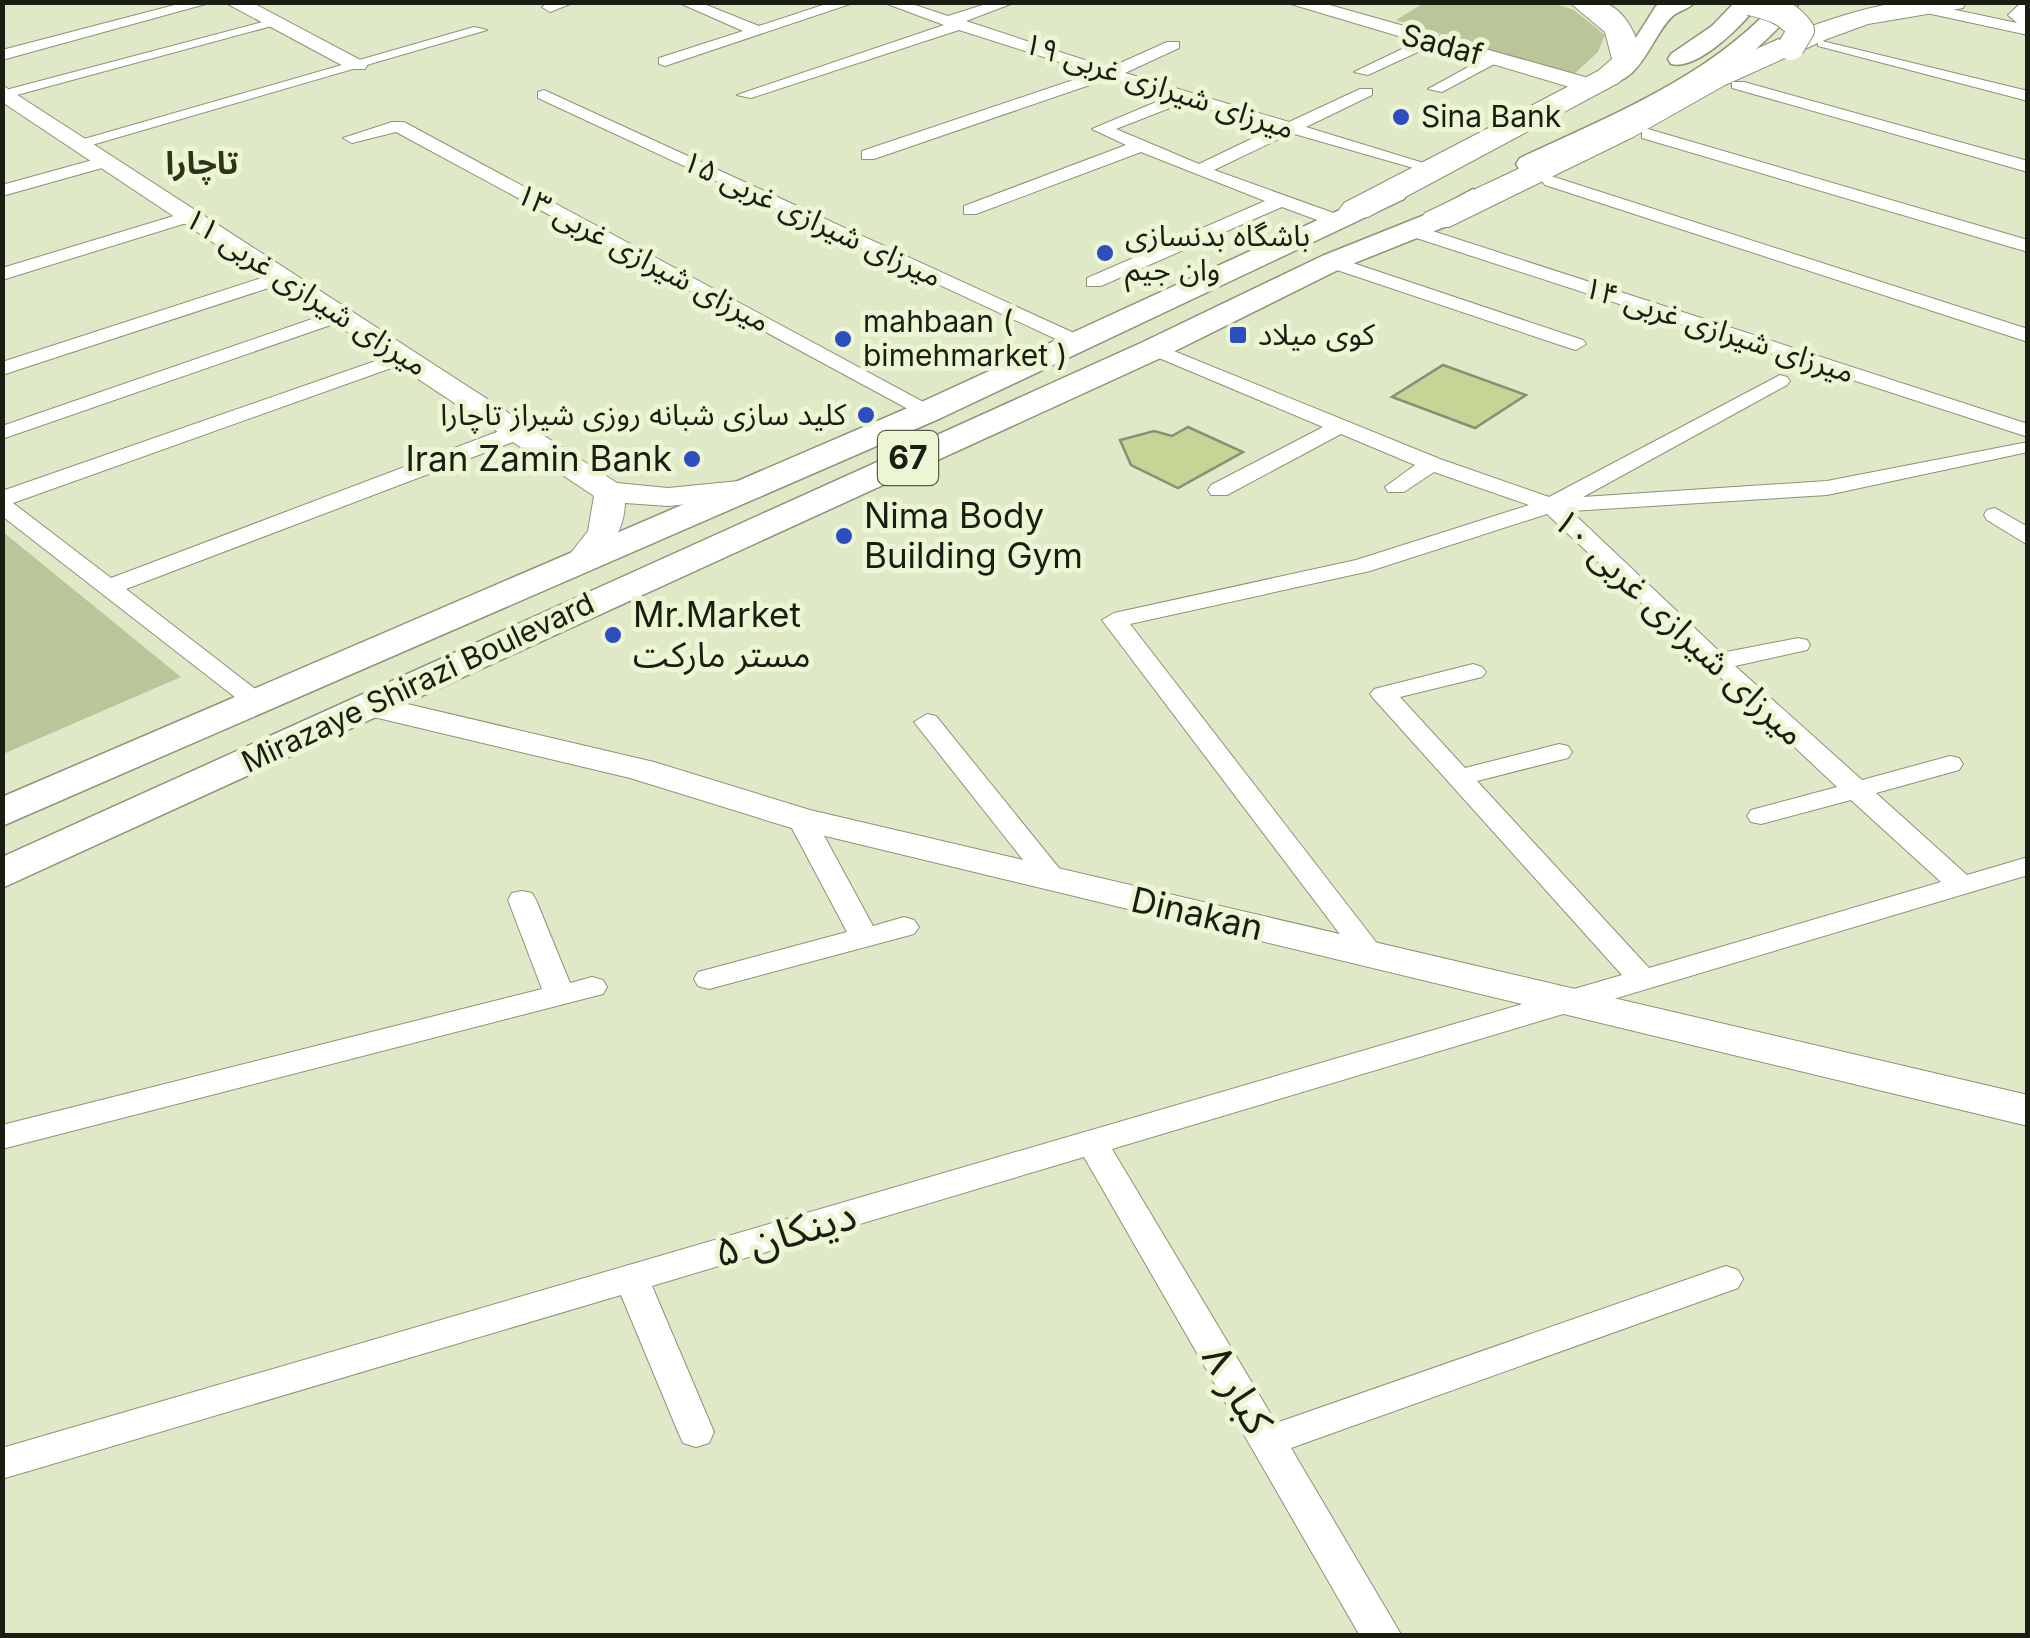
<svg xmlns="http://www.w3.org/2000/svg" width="2030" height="1638" viewBox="0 0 2030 1638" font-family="Inter,'Noto Sans Arabic',sans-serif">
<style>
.green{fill:#bac699}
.building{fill:#c5d596;stroke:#879071;stroke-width:2.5}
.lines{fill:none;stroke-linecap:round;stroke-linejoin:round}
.street-casing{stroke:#8b9475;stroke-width:2}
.secondary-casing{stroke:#8b9475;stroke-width:2}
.primary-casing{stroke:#8b9475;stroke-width:3}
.highway-casing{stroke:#8b9475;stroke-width:2}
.street{fill:#fff;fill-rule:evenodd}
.secondary{fill:#fff;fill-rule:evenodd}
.primary{fill:#fff;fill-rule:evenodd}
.highway{fill:#fff;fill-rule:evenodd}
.primary-bridge-casing{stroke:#8b9475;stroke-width:28;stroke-linecap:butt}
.primary-bridge{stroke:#fff;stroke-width:26}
.poi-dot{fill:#2d4ebe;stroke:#ecf6d4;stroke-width:4}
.labels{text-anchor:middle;stroke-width:10;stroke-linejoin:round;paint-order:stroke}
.far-street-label{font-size:30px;fill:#1a1d11;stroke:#ecf6d4}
.far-poi-label{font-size:30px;fill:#1a1d11;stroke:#ecf6d4;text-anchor:start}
.far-neighbourhood-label{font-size:32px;font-weight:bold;fill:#2e3419;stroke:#ecf6d4}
.shield{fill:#ecf6d4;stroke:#595e4c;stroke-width:2.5}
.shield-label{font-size:32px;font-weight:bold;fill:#1a1d11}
.poi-label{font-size:35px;fill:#1a1d11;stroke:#ecf6d4;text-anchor:start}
.street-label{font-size:35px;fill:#1a1d11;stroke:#ecf6d4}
.near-street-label{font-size:42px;fill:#1a1d11;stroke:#ecf6d4}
</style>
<rect width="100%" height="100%" fill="#dfe8c7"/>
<path class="green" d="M1424,3H1553L1574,10L1605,35L1598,52L1573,75L1396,20Z
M3,532L181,677L3,754Z"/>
<path class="building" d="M1443,365L1526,395L1475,428L1392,397Z
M1188,427L1243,452L1178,488L1131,465L1120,440L1154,431L1172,436Z"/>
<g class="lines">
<defs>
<path id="street" d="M186,2H213L2,60V50Z
M549,2H575L550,12L542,7Z
M677,2H699L759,26L832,2H856L665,66L659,64V58L743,31Z
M882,2H906L948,16L992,2H1016L966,21L1109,68L1167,42H1179V48L1125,73L1289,122L1360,89H1372V95L1306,127L1440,168L1431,173L1291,133L1214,170L1342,216V224H1328L1282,207L1101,286H1087V278L1265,201L1141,152L976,214H964V206L1126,145L1092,129L1168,97L1110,78L874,159H862V151L1094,73L959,30L751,98L737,95L944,25ZM1185,102L1274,128L1199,164L1116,129Z
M1918,2L2017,23L2008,15L2022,2H2028V35L1913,10L1910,7Z
M270,20L283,23L2,99V91Z
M474,27L487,30L85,147L70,143Z
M1429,36L1437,41L1435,44L1368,75L1354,72Z
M1818,40L2028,91V101L1818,46Z
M1492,54L1500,59L1498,62L1442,92L1428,89Z
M1732,82H1744L2028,161V172L1732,88Z
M544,90L1087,339L1090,343L1087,347H1073L538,98V92Z
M392,122H404L940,411L937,416H921L396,132L352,143L343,138Z
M1648,129L2028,240V252L1642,138V130Z
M107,156L116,161L113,165L2,196V185Z
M1551,176L2028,329V342L1545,185L1542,181Z
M190,211L196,212V220L2,280V268Z
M1411,224L2028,424V437L1404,234V226Z
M1332,256L1583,340L1586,344L1576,350L1569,348L1325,266L1322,262Z
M283,271L293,277L290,281L2,375V362Z
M341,309L351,315L348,319L2,439V426Z
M1154,343L1440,459L1549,497L1780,375L1787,377L1790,381L1787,385L1583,497L1827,481L2028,442V452L1827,495L1571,511L1721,653L1798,638L1807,640L1810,645L1807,650L1735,666L1862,780L1950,756L1959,758L1963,764L1959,770L1876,793L1967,875L2028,857V875L1112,1149L1276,1423L1714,1270L1726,1266L1738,1270L1743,1279L1738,1288L1291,1448L1402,1636H1360L1084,1157L652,1286L714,1432L709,1443L696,1447L683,1443L678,1432L621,1295L2,1479V1448L1622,975L1374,699L1370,694L1374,689L1473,664L1482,667L1486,672L1482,677L1400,697L1465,768L1559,744L1568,746L1572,752L1568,758L1477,781L1649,968L1941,882L1851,800L1761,824L1751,822L1747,816L1751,810L1837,787L1547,514L1370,571L1130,624L1386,955L1381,962H1361L1102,620L1114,613L1356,560L1529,505L1434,472L1404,492H1388L1385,487L1415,465L1341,434L1227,495H1211L1208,490L1211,485L1323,427L1147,353V345Z
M404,351L414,357L411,361L13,503L111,578L510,427H526L529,432L526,437L126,589L267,698L271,703L267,708H249L2,516V491Z
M1995,508L2028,527V545L1987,520L1984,515L1987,510Z
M927,714L936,716L1063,873L1067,879L1063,885H1043L914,722Z
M801,811L815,819L873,926L904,917L914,920L919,927L914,934L709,989L698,986L694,979L698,972L847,932L787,819Z
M522,891L532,893L536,900L570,983L592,977L603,980L607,987L603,994L2,1149V1125L542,989L508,900L512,893Z"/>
<path id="secondary" d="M224,2H251L368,64L365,69H349Z
M1284,2H1319L1599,81L1602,86L1599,91H1583Z
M2,85L617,483L668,488L749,480L760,482L764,489L760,496L749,498L668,506L625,503C624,531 610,550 590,570H568L563,563L588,531L594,496L2,102Z
M369,695L654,762L810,810L2028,1095V1126L788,827L630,778L357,713L351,706L357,699Z"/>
<path id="primary" d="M1664,2H1695C1689,9 1681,10 1674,15C1652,32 1640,92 1599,82L1595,77L1599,72L1630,47L1656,6Z
M1735,2H1760C1745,23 1698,71 1671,64L1668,59L1671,54L1712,26Z
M1776,2H1800C1739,85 1629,126 1540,170H1520L1516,164L1520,158C1609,116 1710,77 1776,2Z
M1394,185L1404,187L1408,193L1404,199L941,418L2,826V797L917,404Z
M1473,189L1487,197L1447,226L1342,268L1165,356L2,888V857L1143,342L1322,256L1427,214Z"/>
<path id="highway" d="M1569,2C1579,2 1592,0 1602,2C1625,8 1641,40 1641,62L1618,83L1368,217H1344L1339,210L1344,203L1598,71L1612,59L1605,32Z
M1900,2H1966L1963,8L1868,24L1827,39L1725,85L1633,137L1449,227H1425L1420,220L1425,213C1487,183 1550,155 1612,123C1704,75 1795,20 1900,2Z"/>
</defs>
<use href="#street" class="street-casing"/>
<use href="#secondary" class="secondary-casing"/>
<use href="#primary" class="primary-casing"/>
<use href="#highway" class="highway-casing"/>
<use href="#street" class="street"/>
<use href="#secondary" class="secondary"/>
<use href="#primary" class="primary"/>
<use href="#highway" class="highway"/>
<defs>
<path id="primary-bridge" d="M1750,2C1771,7 1788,12 1801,30L1791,47"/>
</defs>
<use href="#primary-bridge" class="primary-bridge-casing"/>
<use href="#primary-bridge" class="primary-bridge"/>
</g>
<g class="poi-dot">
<circle cx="1401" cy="117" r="10"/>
<circle cx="1105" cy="253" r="10"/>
<rect x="1228" y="325" width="20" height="20" rx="5"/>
<circle cx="843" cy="339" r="10"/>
<circle cx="866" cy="415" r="10"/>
<circle cx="692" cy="459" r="10"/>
<circle cx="844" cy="536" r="10"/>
<circle cx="613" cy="635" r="10"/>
</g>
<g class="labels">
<g class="far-street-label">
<text transform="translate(1442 45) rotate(15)" y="10">Sadaf</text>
<text transform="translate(1159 86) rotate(18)" y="10">۱۹ میرزای شیرازی غربی</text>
<text transform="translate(812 219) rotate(25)" y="10">۱۵ میرزای شیرازی غربی</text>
<text transform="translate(643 258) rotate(28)" y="10">۱۳ میرزای شیرازی غربی</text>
<text transform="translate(306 292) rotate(33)" y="10">میرزای شیرازی غربی ۱۱</text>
<text transform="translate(1719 330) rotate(18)" y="10">۱۴ میرزای شیرازی غربی</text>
<text transform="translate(418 683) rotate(-25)" y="10">Mirazaye Shirazi Boulevard</text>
</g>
<g class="far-poi-label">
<text x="1421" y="127">Sina Bank</text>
<text x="1125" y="246">باشگاه بدنسازی<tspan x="1125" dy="34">وان جیم</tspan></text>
<text x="863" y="332">mahbaan (<tspan x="863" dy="34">bimehmarket )</tspan></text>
<text x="1258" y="345">کوی میلاد</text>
<text x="846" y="425" text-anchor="end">کلید سازی شبانه روزی شیراز تاچارا</text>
</g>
<g class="far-neighbourhood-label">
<text x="202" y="174">تاچارا</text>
</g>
<rect class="shield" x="878" y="431" width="60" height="54" rx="8"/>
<g class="shield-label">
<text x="908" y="469">67</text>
</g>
<g class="poi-label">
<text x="672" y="471" text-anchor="end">Iran Zamin Bank</text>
<text x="864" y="528">Nima Body<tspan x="864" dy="40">Building Gym</tspan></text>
<text x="633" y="627">Mr.Market<tspan x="633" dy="40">مستر مارکت</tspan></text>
</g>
<g class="street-label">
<text transform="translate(1679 627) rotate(43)" y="12">۱۰ میرزای شیرازی غربی</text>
<text transform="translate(1197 914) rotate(13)" y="12">Dinakan</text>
</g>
<g class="near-street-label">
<text transform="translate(785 1233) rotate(-16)" y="15">۵ دینکان</text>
<text transform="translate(1238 1389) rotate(59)" y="15">۸ کبار</text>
</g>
</g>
<rect width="2030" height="1638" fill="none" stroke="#1a1d11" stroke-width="10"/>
</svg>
